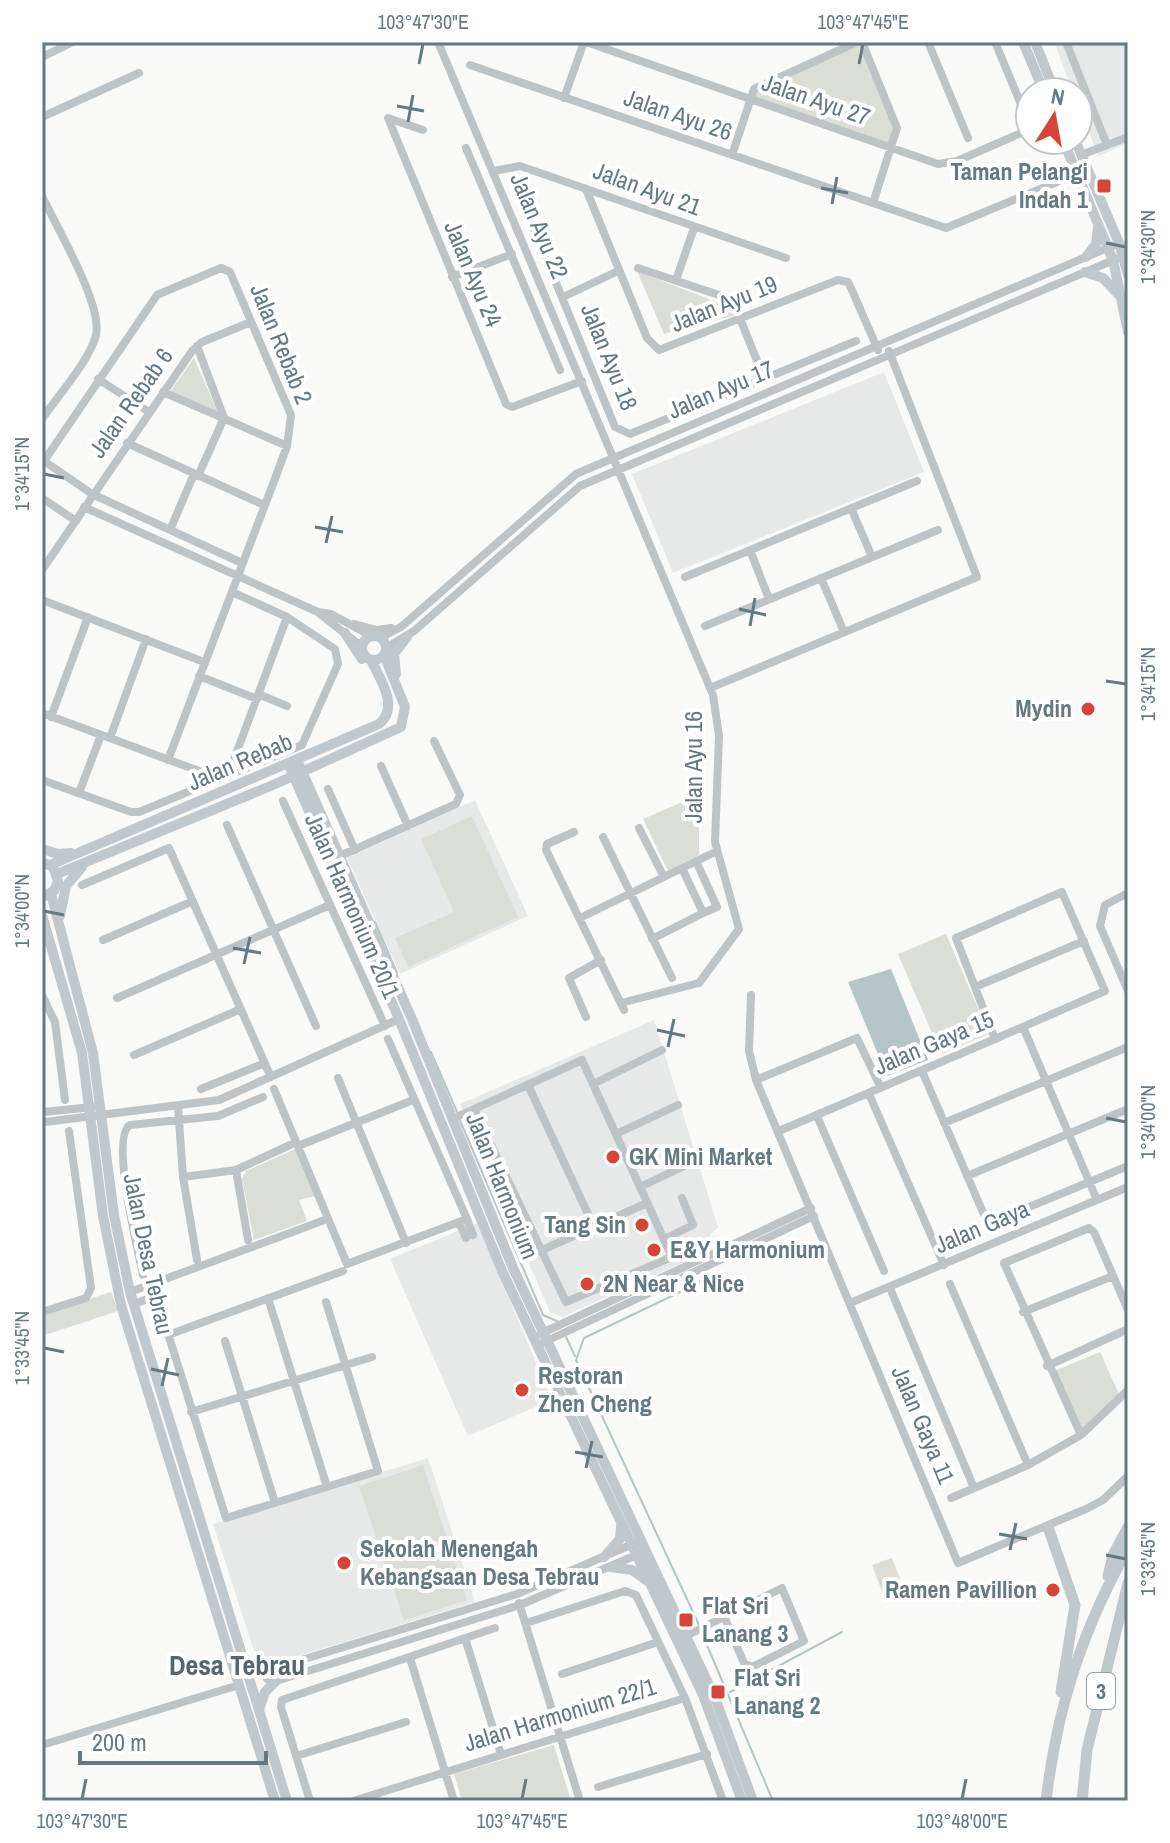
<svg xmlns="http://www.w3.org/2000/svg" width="1170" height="1843" viewBox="0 0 1170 1843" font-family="'Archivo Narrow',sans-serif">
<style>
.built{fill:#e7e9e8}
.green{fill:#daded7}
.water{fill:#b6c5c6}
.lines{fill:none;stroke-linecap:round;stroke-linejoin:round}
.stream{stroke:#b6c5c6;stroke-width:2}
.minor{stroke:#bec4c6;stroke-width:8}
.major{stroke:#c0c8cb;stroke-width:10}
.highway{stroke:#c0c8cb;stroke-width:11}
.ticks{fill:none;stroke:#667980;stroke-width:3}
.poi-dot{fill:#d74539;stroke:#fff;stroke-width:3}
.labels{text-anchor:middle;stroke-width:8;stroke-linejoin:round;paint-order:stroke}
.shield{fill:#fff;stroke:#94a1a6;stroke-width:2}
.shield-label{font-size:22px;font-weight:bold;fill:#667980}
.street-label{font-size:24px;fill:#667980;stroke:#fff}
.poi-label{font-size:24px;font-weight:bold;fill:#667980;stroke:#fff;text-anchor:start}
.quarter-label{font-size:28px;font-weight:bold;fill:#58666c;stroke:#fff}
.neatline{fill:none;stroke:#667980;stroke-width:3}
.ticks-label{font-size:20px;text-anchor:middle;fill:#667980}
</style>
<rect width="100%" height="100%" fill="#f9f9f7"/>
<path class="built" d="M1054,42H1128V143L1098,156L1078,104V92H1073Z
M884,372L924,472L673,573L632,474Z
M475,800L528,916L400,974L347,858Z
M654,1020L718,1227L686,1261L562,1317L550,1312L460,1104Z
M477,1223L552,1400L468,1436L390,1259Z
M428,1458L475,1602L272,1664L255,1654L213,1524Z"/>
<path class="green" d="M860,44L894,127L890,144L753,96L755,91Z
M637,271L744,313L664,334Z
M194,358L218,413L170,392Z
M699,795V855L668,871L643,819Z
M472,816L518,917L408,967L395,938L454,912L421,839Z
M946,934L989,1034L941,1054L898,954Z
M295,1149L315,1196L299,1200L307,1221L254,1240L242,1179L246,1171Z
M111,1292L118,1311L42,1336V1314Z
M1100,1352L1119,1394L1081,1430L1054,1371Z
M423,1465L467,1600L404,1620L359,1486Z
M892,1558L906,1594L886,1602L872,1565Z
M554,1745L571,1801H462L454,1774Z"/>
<path class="water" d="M891,969L928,1060L887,1076L848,982Z"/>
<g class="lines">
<path class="stream" d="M375,922L397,973
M431,1052L457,1112
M459,1118L543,1315L557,1321
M566,1337L575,1356
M699,1625L576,1360L584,1338L699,1283L704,1273
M701,1631L773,1801
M730,1692L842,1632"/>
<path class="minor" d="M438,42L713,695L719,736L715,842L739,929L699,983L621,1003
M586,42L938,164L957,161L1030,129
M862,42L897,128L873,203
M928,42L968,138
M995,42L1025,114
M1066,42L1107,145
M42,57L73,42
M470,65L946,228L1057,182
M564,98L584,42
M42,117L139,73
M423,130L388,118L506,404L512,407L582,381
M466,148L560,370
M732,155L754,89L857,42
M1081,155L1128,137
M494,171L520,166L786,258
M586,189L647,338L659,350L838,280L848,282L851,288L878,350
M520,195L615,427L630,434L856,341
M42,196C56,226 103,305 96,335C90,360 57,397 42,419
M638,268L737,301
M452,277L512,254
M676,280L694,228
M563,297L618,271
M741,321L764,378
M197,346L224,418L198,476
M98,379L149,412
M163,392L287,446
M127,443L264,505
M42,498L76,521
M84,507L318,612L331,614L373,637
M851,508L872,557
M170,530L194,474
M750,550L769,599
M42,570L192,351L202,342L251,322
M685,577L917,481
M821,578L844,632
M42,600L204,662
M319,613L362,647
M354,624L377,630L391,628
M705,626L938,530
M380,638L401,627L576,474L1119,243
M386,648L414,631L580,486L1116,259
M199,676L257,699
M710,688L977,577L889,351
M258,694L287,706
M42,713L218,778
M51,717L88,617
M110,738L146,639
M168,760L276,476L287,446L291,415L230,272L221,268L157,295L44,461L92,494L242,563
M381,766L408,826
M229,773L287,617
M42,780L131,812H139L302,745L338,664L335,649L287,617L232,592
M328,789L355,850
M79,793L101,735
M283,801L385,1026
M227,825L316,1026
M639,828L664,877
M574,832L547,844L546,850L624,1010
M603,837L672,978
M340,856L456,804L460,795L434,741
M682,868L703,913L717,907L696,861
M82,885L169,848L271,1077
M1128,893L1105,905L1100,926L1128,991
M580,918L717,851
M652,939L703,913
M103,940L193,901
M975,987L1084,941
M42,995L55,1022L65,1100
M751,995L749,1051L756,1080L958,1563L1086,1509L1103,1500L1128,1476
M117,998L330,905
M586,1017L569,978L601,960
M1023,1027L1097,1200
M134,1055L241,1009
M922,1071L988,1224L1128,1166
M338,1078L406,1243
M756,1080L857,1038L881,1088
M593,1084L662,1050
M528,1085L594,1227
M201,1089L265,1063
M274,1089L347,1264L467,1219L388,1039
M869,1094L944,1265
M178,1106L183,1177L197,1260
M44,1112L92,1107
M817,1116L884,1271
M454,1118C496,1099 539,1080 582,1060L672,1257L566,1302L474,1109
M45,1122L219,1100L399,1019
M944,1123L1128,1047
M779,1131L995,1039L1105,991L1062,892L956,938L995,1039
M616,1134L678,1105
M298,1146L413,1100
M236,1170L248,1240
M967,1176L1128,1109
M183,1177L236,1170L290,1145
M640,1187L695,1161
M467,1219L473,1235
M459,1222L466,1238
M664,1239L693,1225L682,1198
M540,1251L647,1203
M143,1275C138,1251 110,1137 130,1125L218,1116L263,1097
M950,1284L1028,1465
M153,1286L226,1518L378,1471L326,1302
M890,1288L974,1488
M130,1292L322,1221
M268,1298L327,1487
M850,1303L1128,1187
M134,1304L156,1296
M42,1312L86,1298L91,1288L69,1131
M1023,1312L1113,1276
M540,1334L811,1208
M168,1335L343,1271
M225,1341L275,1503
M538,1345L814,1216
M1047,1366L1128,1329
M191,1412L372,1357
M1081,1435L1004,1263L1089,1228L1094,1232L1128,1310
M951,1498L1028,1465L1081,1435L1128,1390
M635,1543L517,1594L272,1669L267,1679L276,1681L520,1605L641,1553
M519,1603L580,1801
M526,1623L625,1591L636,1595L685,1698L723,1801
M686,1636L782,1588L804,1641L752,1667L744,1663L723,1614
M465,1638L501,1754
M410,1658L454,1801
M562,1674L658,1642
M42,1745L239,1685
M296,1756L406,1722
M598,1787L707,1754
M310,1801L281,1707L282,1700L495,1628
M353,1801L685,1698"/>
<path class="major" d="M1023,42L1044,92
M1035,42L1055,92
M1063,140L1113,260L1128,332
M1075,140L1119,243L1128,275
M1086,257L1096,244L1098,227
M1085,272L1103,278L1119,295
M345,633L362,659
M362 648a12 12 0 1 1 24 0a12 12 0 1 1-24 0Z
M396,674L394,654L407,637
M297,760L412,1019L513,1268L715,1698L753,1801
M288,763L399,1019L502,1271L703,1695L742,1801
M42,849L58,854L71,853
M42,862L53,867L58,881L54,891L42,897
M50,865L379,724C400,707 380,679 371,660
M57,874L273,785L401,727L405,707L384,655
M51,894L93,1053L114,1215L130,1292L287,1801
M42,915L82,1053L103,1216L121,1305L275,1801
M60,916L66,886L82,867
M604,1557L620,1539L621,1526
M611,1567L632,1570L646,1580
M243,1657L252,1666L272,1669
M259,1710L265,1692L276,1681"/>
<path class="highway" d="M1048,1527L1075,1605L1061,1692
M1108,1576L1113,1555L1128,1527
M1046,1801C1057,1707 1082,1631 1128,1548
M1082,1801L1087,1750L1128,1583"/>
</g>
<path class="ticks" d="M419,64L423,44M859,64L863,44M397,106L424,111M408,122L413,95M821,188L848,193M832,204L837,177M1106,243L1126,247M44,474L64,478M315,527L343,532M326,543L332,516M739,609L766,615M750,626L755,598M1106,681L1126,684M44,911L64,915M233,948L261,953M244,964L250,937M657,1030L685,1036M668,1047L674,1019M1106,1118L1126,1122M44,1348L64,1352M151,1369L179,1375M162,1386L168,1358M575,1452L603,1457M586,1468L592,1441M999,1534L1027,1539M1010,1550L1016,1523M1106,1555L1126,1559M82,1799L86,1779M522,1799L526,1779M962,1799L966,1779"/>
<g class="poi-dot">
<rect x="1096" y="178" width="16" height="16" rx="4"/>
<circle cx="1088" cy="709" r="8"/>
<circle cx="613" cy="1157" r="8"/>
<circle cx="642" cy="1225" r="8"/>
<circle cx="654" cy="1250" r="8"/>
<circle cx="587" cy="1284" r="8"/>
<circle cx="522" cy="1390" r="8"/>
<circle cx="344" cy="1563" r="8"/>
<circle cx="1053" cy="1590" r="8"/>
<rect x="678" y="1612" width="16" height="16" rx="4"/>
<rect x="710" y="1684" width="16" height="16" rx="4"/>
</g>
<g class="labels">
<rect class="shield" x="1087" y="1673" width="28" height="36" rx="6"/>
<g class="shield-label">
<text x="1101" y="1699">3</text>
</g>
<g class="street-label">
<text transform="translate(816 100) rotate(19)" y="8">Jalan Ayu 27</text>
<text transform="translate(678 115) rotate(19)" y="8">Jalan Ayu 26</text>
<text transform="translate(647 189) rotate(20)" y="8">Jalan Ayu 21</text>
<text transform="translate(539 226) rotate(67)" y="8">Jalan Ayu 22</text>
<text transform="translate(473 274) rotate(67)" y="8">Jalan Ayu 24</text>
<text transform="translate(724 304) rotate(-22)" y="8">Jalan Ayu 19</text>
<text transform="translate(281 344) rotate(68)" y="8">Jalan Rebab 2</text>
<text transform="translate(609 357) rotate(68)" y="8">Jalan Ayu 18</text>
<text transform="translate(721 390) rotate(-23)" y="8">Jalan Ayu 17</text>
<text transform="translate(131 403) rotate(-55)" y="8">Jalan Rebab 6</text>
<text transform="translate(240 762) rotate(-23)" y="8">Jalan Rebab</text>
<text transform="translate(694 767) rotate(-90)" y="8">Jalan Ayu 16</text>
<text transform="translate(352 906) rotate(66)" y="8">Jalan Harmonium 20/1</text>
<text transform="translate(934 1043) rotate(-23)" y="8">Jalan Gaya 15</text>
<text transform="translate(502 1186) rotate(68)" y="8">Jalan Harmonium</text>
<text transform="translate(982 1227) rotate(-23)" y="8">Jalan Gaya</text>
<text transform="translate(148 1254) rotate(78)" y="8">Jalan Desa Tebrau</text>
<text transform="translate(923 1425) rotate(67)" y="8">Jalan Gaya 11</text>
<text transform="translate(560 1715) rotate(-17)" y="8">Jalan Harmonium 22/1</text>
</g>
<g class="poi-label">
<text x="1088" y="180" text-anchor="end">Taman Pelangi<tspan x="1088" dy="28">Indah 1</tspan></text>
<text x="1072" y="717" text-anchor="end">Mydin</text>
<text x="629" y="1165">GK Mini Market</text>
<text x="626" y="1233" text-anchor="end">Tang Sin</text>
<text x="670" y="1258">E&amp;Y Harmonium</text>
<text x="603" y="1292">2N Near &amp; Nice</text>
<text x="538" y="1384">Restoran<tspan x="538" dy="28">Zhen Cheng</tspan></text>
<text x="360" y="1557">Sekolah Menengah<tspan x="360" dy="28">Kebangsaan Desa Tebrau</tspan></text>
<text x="1037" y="1598" text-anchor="end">Ramen Pavillion</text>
<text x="702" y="1614">Flat Sri<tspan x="702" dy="28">Lanang 3</tspan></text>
<text x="734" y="1686">Flat Sri<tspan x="734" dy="28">Lanang 2</tspan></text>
</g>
<g class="quarter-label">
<text x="237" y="1675">Desa Tebrau</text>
</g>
</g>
<rect width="1170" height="1843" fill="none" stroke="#ffffff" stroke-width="88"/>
<g transform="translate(1054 116) rotate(11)"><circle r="38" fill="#ffffff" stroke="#c2c9cc" stroke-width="2"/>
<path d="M0-6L14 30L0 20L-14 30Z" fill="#d74539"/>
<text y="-12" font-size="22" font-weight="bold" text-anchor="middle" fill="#667980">N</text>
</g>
<path d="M80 1751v12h186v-12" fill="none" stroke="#667980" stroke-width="4"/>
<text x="92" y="1751" font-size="24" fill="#667980" stroke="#ffffff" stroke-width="6" paint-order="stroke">200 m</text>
<rect x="44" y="44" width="1082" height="1755" class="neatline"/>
<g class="ticks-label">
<text x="423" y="29">103°47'30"E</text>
<text x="863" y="29">103°47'45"E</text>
<text transform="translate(1148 247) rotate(-90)" y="7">1°34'30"N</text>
<text transform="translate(22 474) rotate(-90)" y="7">1°34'15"N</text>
<text transform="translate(1148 684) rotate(-90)" y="7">1°34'15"N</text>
<text transform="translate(22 911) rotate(-90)" y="7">1°34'00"N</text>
<text transform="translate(1148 1122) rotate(-90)" y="7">1°34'00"N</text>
<text transform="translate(22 1348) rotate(-90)" y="7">1°33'45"N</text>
<text transform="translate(1148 1559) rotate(-90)" y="7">1°33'45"N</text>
<text x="82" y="1828">103°47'30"E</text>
<text x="522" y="1828">103°47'45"E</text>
<text x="962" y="1828">103°48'00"E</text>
</g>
</svg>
